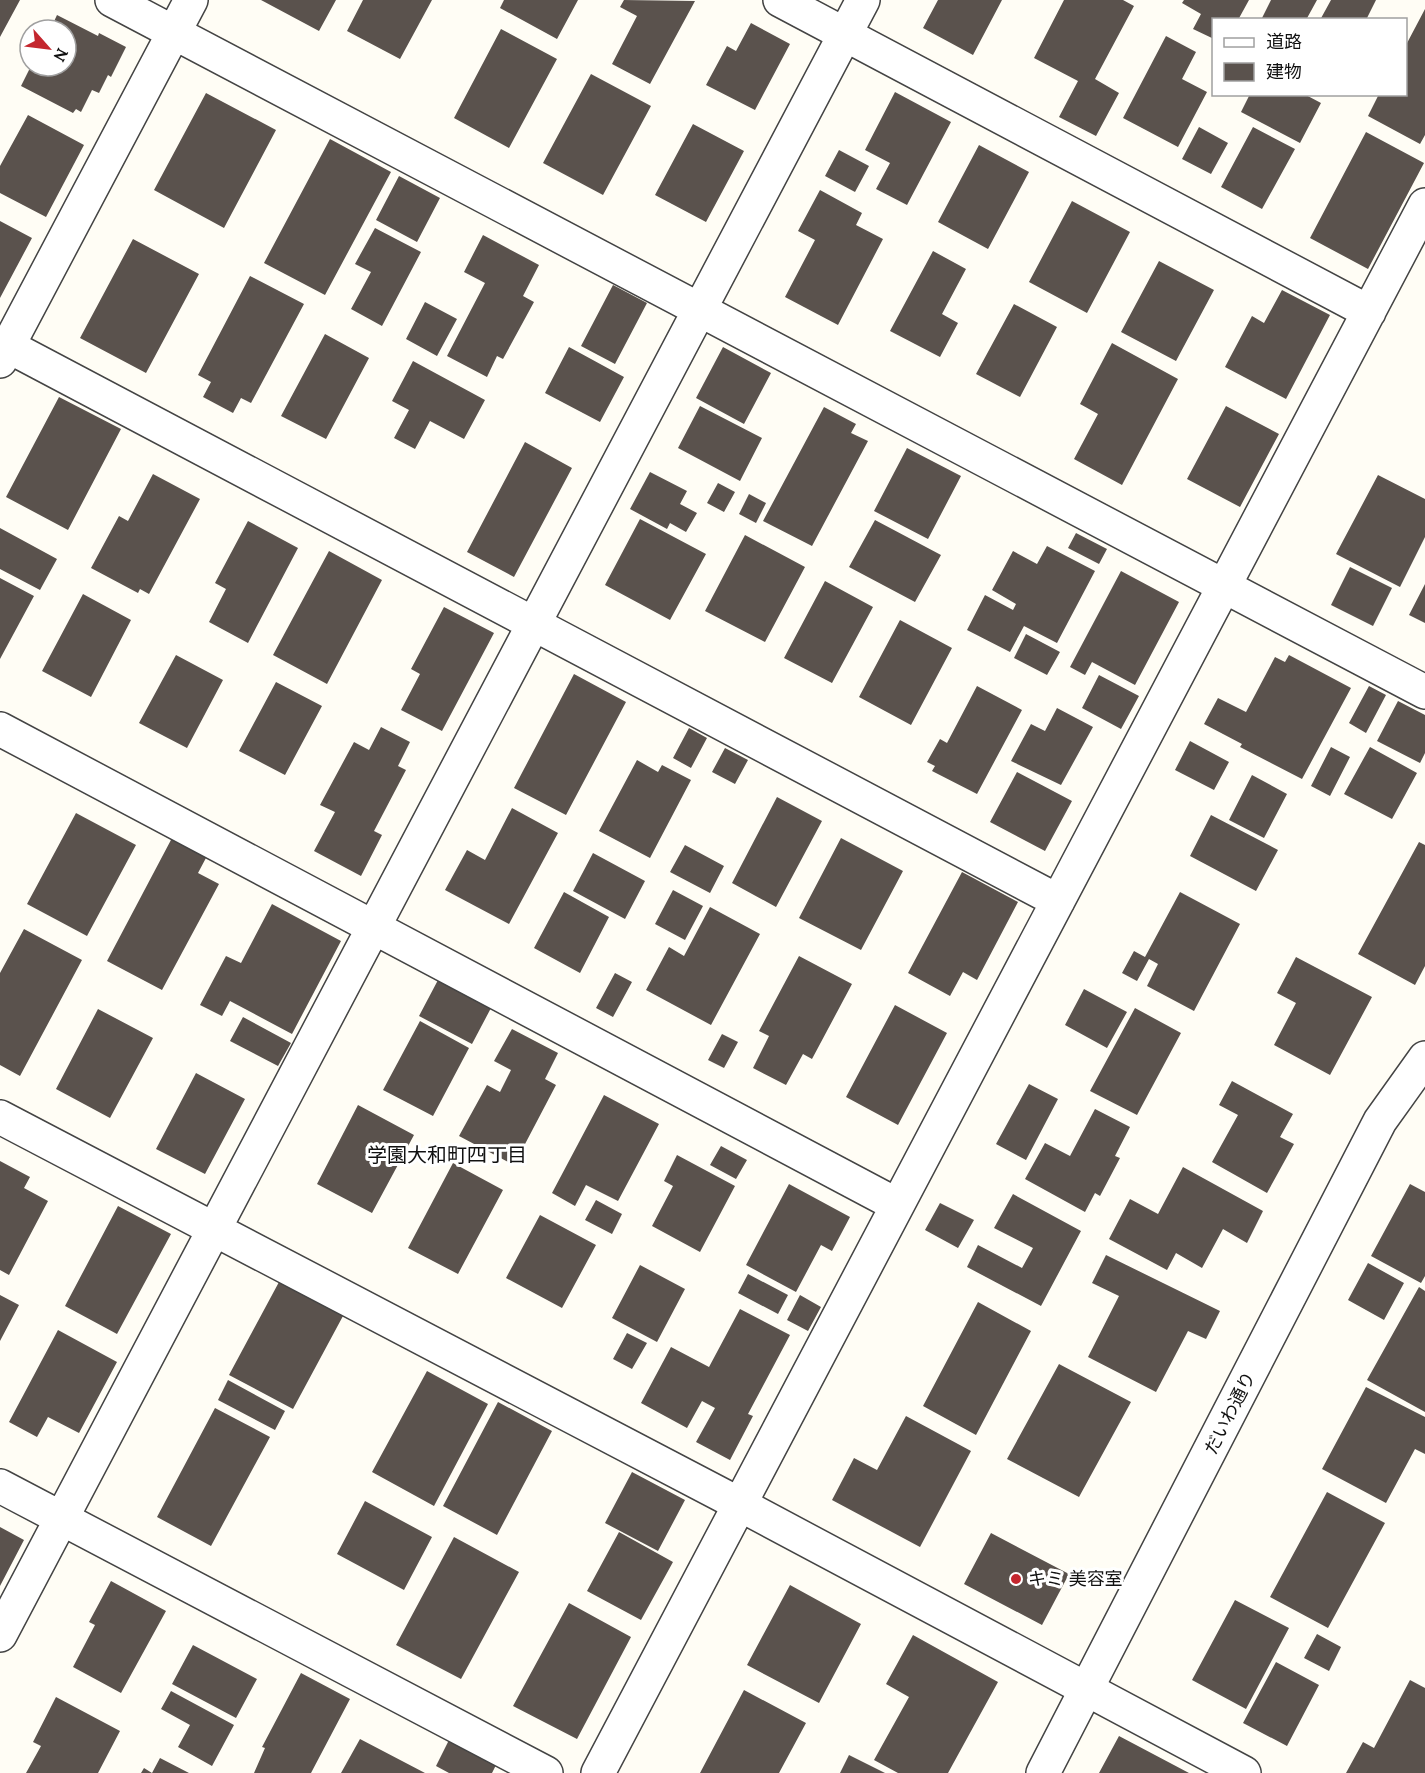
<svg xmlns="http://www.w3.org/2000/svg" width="1425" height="1773" viewBox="0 0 1425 1773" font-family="Lora,'Noto Sans JP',serif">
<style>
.building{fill:#5a524d}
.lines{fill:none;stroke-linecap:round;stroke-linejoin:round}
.minor-casing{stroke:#444;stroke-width:36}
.tertiary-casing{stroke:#444;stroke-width:36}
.minor{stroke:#fff;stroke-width:33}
.tertiary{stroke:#fff;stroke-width:33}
.poi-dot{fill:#c4262e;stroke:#fff;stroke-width:2}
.labels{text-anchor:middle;stroke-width:6;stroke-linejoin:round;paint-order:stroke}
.street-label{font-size:18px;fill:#111;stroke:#fff}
.poi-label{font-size:18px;fill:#111;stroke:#fff;text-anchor:start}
.neighbourhood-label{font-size:20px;fill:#111;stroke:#fff}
</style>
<rect width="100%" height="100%" fill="#fffdf5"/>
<path class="building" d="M0,0H20L0,37Z
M261,0H336L319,31Z
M363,0H432L400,59L347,31Z
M504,0H578L557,39L500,8Z
M624,0L695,1L650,84L612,64L637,16L620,7Z
M938,0H1002L973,55L923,28Z
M1064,0H1123L1134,6L1095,79L1119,93L1096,136L1059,117L1078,81L1034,58Z
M1184,0H1249L1238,20H1214V39L1193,29L1201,14L1182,3Z
M1271,0H1317L1306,20H1261Z
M1331,0H1376L1366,20H1320Z
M1425,9V135L1420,144L1368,116L1379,94H1406V45Z
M57,15L98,36L99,33L126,47L111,77L108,75L99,93L92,90L81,112L76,109L73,113L21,86L31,66H66V30H50Z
M751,23L790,44L755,110L706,85L727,46L736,51Z
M501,29L557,59L509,148L454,118Z
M1166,36L1196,52L1182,79L1207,92L1178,147L1123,118Z
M591,74L651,106L603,195L543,163Z
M895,92L951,122L907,205L876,189L890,163L865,150Z
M206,93L276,130L224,228L154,190Z
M1250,94H1304L1321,103L1300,143L1241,112Z
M28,115L84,145L46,217L0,193V166Z
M693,124L744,151L706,222L655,195Z
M1199,127L1228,143L1211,174L1182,159Z
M1253,127L1295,149L1262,209L1221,187Z
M1366,132L1424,163L1368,269L1310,238Z
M330,139L391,172L325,295L264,263Z
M979,145L1029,172L988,249L938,222Z
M839,150L869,166L855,192L825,176Z
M399,176L440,198L417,242L376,220Z
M820,190L862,213L856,225L883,239L838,325L785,297L815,240L798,231Z
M1072,201L1130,232L1087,313L1029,282Z
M0,221L32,238L0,298Z
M375,228L421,252L382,326L351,309L371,272L355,264Z
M483,235L539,265L523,296L534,302L503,359L497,356L487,377L447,356L485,283L464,272Z
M133,239L199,274L146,373L80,338Z
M933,251L966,269L942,314L958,323L940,357L890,331Z
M1159,261L1214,290L1176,361L1121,332Z
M250,276L304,304L251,403L241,398L233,413L203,397L211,382L198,375Z
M613,285L647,303L615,364L581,346Z
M1282,290L1330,315L1286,399L1225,367L1252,316L1264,323Z
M425,302L457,319L437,356L406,339Z
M1014,304L1057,327L1020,397L976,374Z
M325,334L369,358L326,439L281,416Z
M1112,343L1178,379L1122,485L1074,459L1098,414L1080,404Z
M569,347L624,377L600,422L545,393Z
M723,347L771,373L744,424L696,398Z
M413,361L485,400L464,439L430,421L415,449L394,438L409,410L392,401Z
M59,397L121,429L68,530L6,497Z
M700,406L762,438L740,481L678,448Z
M1226,406L1279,434L1240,507L1187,479Z
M824,407L856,424L851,433L868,441L812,546L763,521Z
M525,442L572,468L514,577L467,552Z
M907,448L961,476L928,539L874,511Z
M650,472L687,491L680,504L697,513L686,532L670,523L667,529L630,509Z
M153,474L200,499L149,594L140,589L138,593L91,568L119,516L128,521Z
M1378,475L1425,499V537L1400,587L1336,554Z
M718,483L735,492L724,512L707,503Z
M749,494L766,503L756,523L739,514Z
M640,519L706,554L670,620L605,585Z
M875,520L941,555L915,602L849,567Z
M248,521L298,548L248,643L209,622L226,589L215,583Z
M0,528L57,559L40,590L0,569Z
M1076,533L1107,549L1099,564L1068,548Z
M745,535L805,567L765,642L705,611Z
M1047,546L1095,571L1057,643L1024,626L1010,652L967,630L985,595L1013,610L1016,604L992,590L1013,551L1037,564Z
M329,551L382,580L327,684L273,655Z
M1350,567L1392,588L1373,626L1331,605Z
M1121,571L1179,602L1135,685L1092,662L1085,675L1070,667Z
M0,578L34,596L0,659Z
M825,581L873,607L832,683L784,658Z
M1425,584V623L1409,615Z
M83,594L131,620L91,697L42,671Z
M444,607L494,633L442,731L401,710L420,674L411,669Z
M900,620L952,648L911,725L859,697Z
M1026,634L1060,652L1047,675L1014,658Z
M176,655L223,680L187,748L139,723Z
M1289,655L1351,688L1302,779L1240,747L1242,744L1204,724L1218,698L1246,712L1275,657L1285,662Z
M574,674L626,702L566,815L514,788Z
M1099,675L1139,696L1121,729L1082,708Z
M276,682L322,706L285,775L239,751Z
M977,686L1022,710L977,794L932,771L935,766L927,762L940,739L947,743Z
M1369,686L1386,695L1366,733L1349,723Z
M1398,701L1425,715V753L1420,763L1377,741Z
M1057,708L1093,727L1061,785L1011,761L1031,724L1045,731Z
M381,727L410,742L398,766L406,770L374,831L382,835L361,876L314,851L335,812L320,805L354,742L369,750Z
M689,728L707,738L691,768L673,758Z
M1190,741L1229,762L1214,790L1175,770Z
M1331,747L1350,757L1330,796L1311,786Z
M1370,747L1417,773L1392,819L1344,794Z
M725,748L748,760L735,784L712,772Z
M637,760L658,772L662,765L691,780L650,858L599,831Z
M1017,772L1072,801L1045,851L990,822Z
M1252,775L1287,794L1264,838L1229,820Z
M777,797L822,821L776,907L732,883Z
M512,808L558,833L509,924L445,890L467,850L485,860Z
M76,813L136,845L87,936L27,904Z
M1211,815L1278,850L1256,891L1190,856Z
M172,838L207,856L198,873L219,884L162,990L107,961Z
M841,838L903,871L861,950L799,918Z
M1419,842L1425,845V966L1415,985L1358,954Z
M685,845L724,866L710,893L670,872Z
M593,853L645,881L625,919L573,891Z
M962,872L1018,902L977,980L963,972L950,996L908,973Z
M673,890L703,906L685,940L655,924Z
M564,892L609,917L580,973L534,948Z
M1180,892L1240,924L1194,1011L1147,986L1158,964L1149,959L1137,981L1122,973L1134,951L1145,957Z
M272,904L341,941L292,1034L230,1001L222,1016L200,1005L226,956L241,963Z
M710,907L760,934L711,1025L646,990L669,947L684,956Z
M24,929L82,960L20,1076L0,1065V973Z
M799,956L852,984L812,1059L803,1054L786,1085L753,1068L769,1036L759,1031Z
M1296,957L1372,997L1330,1075L1274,1045L1296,1003L1277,993Z
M615,973L632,982L613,1017L596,1008Z
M438,980L491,1008L472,1044L419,1016Z
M1084,989L1127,1012L1107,1048L1065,1025Z
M895,1005L947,1033L898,1125L846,1097Z
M1135,1008L1181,1033L1137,1115L1090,1091Z
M98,1009L153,1038L110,1118L56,1089Z
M243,1017L291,1043L278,1066L230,1041Z
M420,1021L469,1048L433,1116L383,1090Z
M512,1029L558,1053L545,1079L556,1085L514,1165L459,1136L487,1085L500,1092L511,1070L494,1061Z
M722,1034L738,1042L724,1068L708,1060Z
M196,1073L245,1099L205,1174L156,1149Z
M1232,1081L1293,1114L1280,1137L1294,1144L1267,1193L1212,1162L1238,1115L1219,1105Z
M1029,1084L1058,1099L1026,1160L996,1144Z
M604,1095L659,1124L618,1201L586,1185L575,1206L552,1193Z
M358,1105L414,1135L372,1213L317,1184Z
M1095,1109L1130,1127L1115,1156L1120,1158L1100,1196L1095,1193L1085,1212L1025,1179L1045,1143L1070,1156Z
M721,1146L747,1160L736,1179L710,1165Z
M677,1155L735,1186L700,1252L652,1226L673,1186L664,1181Z
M0,1161L30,1177L24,1188L48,1201L9,1275L0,1270Z
M453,1163L503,1190L458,1274L408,1248Z
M1183,1167L1263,1211L1247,1243L1223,1229L1202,1268L1176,1253L1167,1270L1109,1239L1130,1199L1158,1214Z
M789,1184L850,1217L832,1251L821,1245L796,1292L746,1265Z
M1410,1184L1425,1192V1276L1421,1283L1371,1256Z
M1013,1194L1081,1231L1041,1306L967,1267L978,1245L1022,1268L1033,1248L994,1228Z
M596,1200L622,1214L612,1234L585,1220Z
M940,1203L974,1220L958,1248L925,1230Z
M118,1206L171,1234L117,1334L65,1306Z
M540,1215L596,1245L562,1308L506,1278Z
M1106,1255L1220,1311L1206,1339L1188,1331L1156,1392L1088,1357L1119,1296L1092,1283Z
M1368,1263L1404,1283L1384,1320L1348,1300Z
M640,1265L685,1289L657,1342L612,1318Z
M748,1274L788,1295L778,1314L738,1293Z
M279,1282L343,1316L293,1409L229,1375Z
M1419,1287L1425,1291V1412L1367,1380Z
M0,1295L19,1305L0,1341Z
M800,1295L821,1307L808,1331L787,1320Z
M978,1302L1031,1331L976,1435L923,1406Z
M740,1309L790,1335L748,1414L753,1416L730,1460L696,1442L715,1408L702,1401L687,1428L641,1403L671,1347L709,1367Z
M58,1330L117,1362L79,1433L48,1417L37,1437L9,1422Z
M627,1333L647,1343L632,1369L613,1359Z
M1059,1364L1131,1402L1079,1497L1007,1459Z
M427,1371L488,1404L434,1506L372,1472Z
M228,1380L285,1411L275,1430L218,1400Z
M1366,1387L1425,1417V1454L1415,1449L1386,1503L1322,1469Z
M498,1402L552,1431L497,1535L443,1506Z
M215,1408L270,1437L211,1546L157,1517Z
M906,1416L971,1451L920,1547L832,1500L854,1458L877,1470Z
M632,1472L685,1500L658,1551L605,1523Z
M1327,1492L1385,1523L1328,1628L1270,1597Z
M365,1501L432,1537L404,1590L337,1554Z
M0,1527L24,1540L0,1586Z
M619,1532L673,1562L641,1620L587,1591Z
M991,1533L1069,1574L1042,1625L964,1584Z
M454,1537L519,1572L461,1679L396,1645Z
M111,1581L166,1611L121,1693L73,1667L95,1625L89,1622Z
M790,1585L861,1624L819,1703L747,1665Z
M1235,1600L1289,1628L1246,1709L1192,1680Z
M569,1603L631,1637L577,1739L513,1706Z
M1317,1634L1341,1647L1329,1671L1304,1658Z
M913,1635L998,1682L948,1773H898L874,1760L909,1697L886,1684Z
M193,1645L257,1679L236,1718L172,1684Z
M1276,1662L1319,1685L1287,1746L1243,1723Z
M301,1673L350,1699L311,1773H254L265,1748L262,1747Z
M1410,1680L1425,1688V1773H1346L1363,1742L1374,1748Z
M744,1690L806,1723L779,1773H700Z
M171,1691L234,1725L212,1766L178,1747L190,1725L161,1709Z
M56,1697L120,1731L98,1773H26L41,1746L33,1742Z
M1119,1736L1189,1773H1099Z
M450,1738L497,1763L492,1773H449L436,1766Z
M360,1739L425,1773H341Z
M849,1755L885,1773H840Z
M160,1758L189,1773H141L144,1768L152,1773Z"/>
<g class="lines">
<defs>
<path id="minor" d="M112,0L1425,692
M780,0L1369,312
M8,346L1058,901
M0,361L191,0
M0,729L897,1205
M0,1117L739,1504L1244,1773
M0,1486L546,1773
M0,1635L863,0
M598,1773L1425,205"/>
<path id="tertiary" d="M1043,1773L1380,1121L1425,1058"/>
</defs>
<use href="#minor" class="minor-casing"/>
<use href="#tertiary" class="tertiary-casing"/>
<use href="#minor" class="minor"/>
<use href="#tertiary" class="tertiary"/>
</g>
<circle class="poi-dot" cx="1016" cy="1579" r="6"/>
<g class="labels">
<g class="street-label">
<text transform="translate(1230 1413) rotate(-63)" y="6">だいわ通り</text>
</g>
<g class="poi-label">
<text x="1028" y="1585">キミ 美容室</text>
</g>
<g class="neighbourhood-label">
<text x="447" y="1162">学園大和町四丁目</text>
</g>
</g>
<rect x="1212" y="18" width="195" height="78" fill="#ffffff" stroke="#a0a0a0" stroke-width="1.5"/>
<rect x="1224" y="38" width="30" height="9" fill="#ffffff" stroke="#a0a0a0" stroke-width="1.5"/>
<text x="1266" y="48" font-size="18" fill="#111111">道路</text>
<rect x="1224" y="63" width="30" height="18" fill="#5a524d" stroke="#a0a0a0" stroke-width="1.5"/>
<text x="1266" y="78" font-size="18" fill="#111111">建物</text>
<g transform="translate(48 48) rotate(118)"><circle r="28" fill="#ffffff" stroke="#a0a0a0" stroke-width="1.5"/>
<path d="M0-4.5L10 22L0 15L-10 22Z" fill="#c4262e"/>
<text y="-9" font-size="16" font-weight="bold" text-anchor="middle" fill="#111111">N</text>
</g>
</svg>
